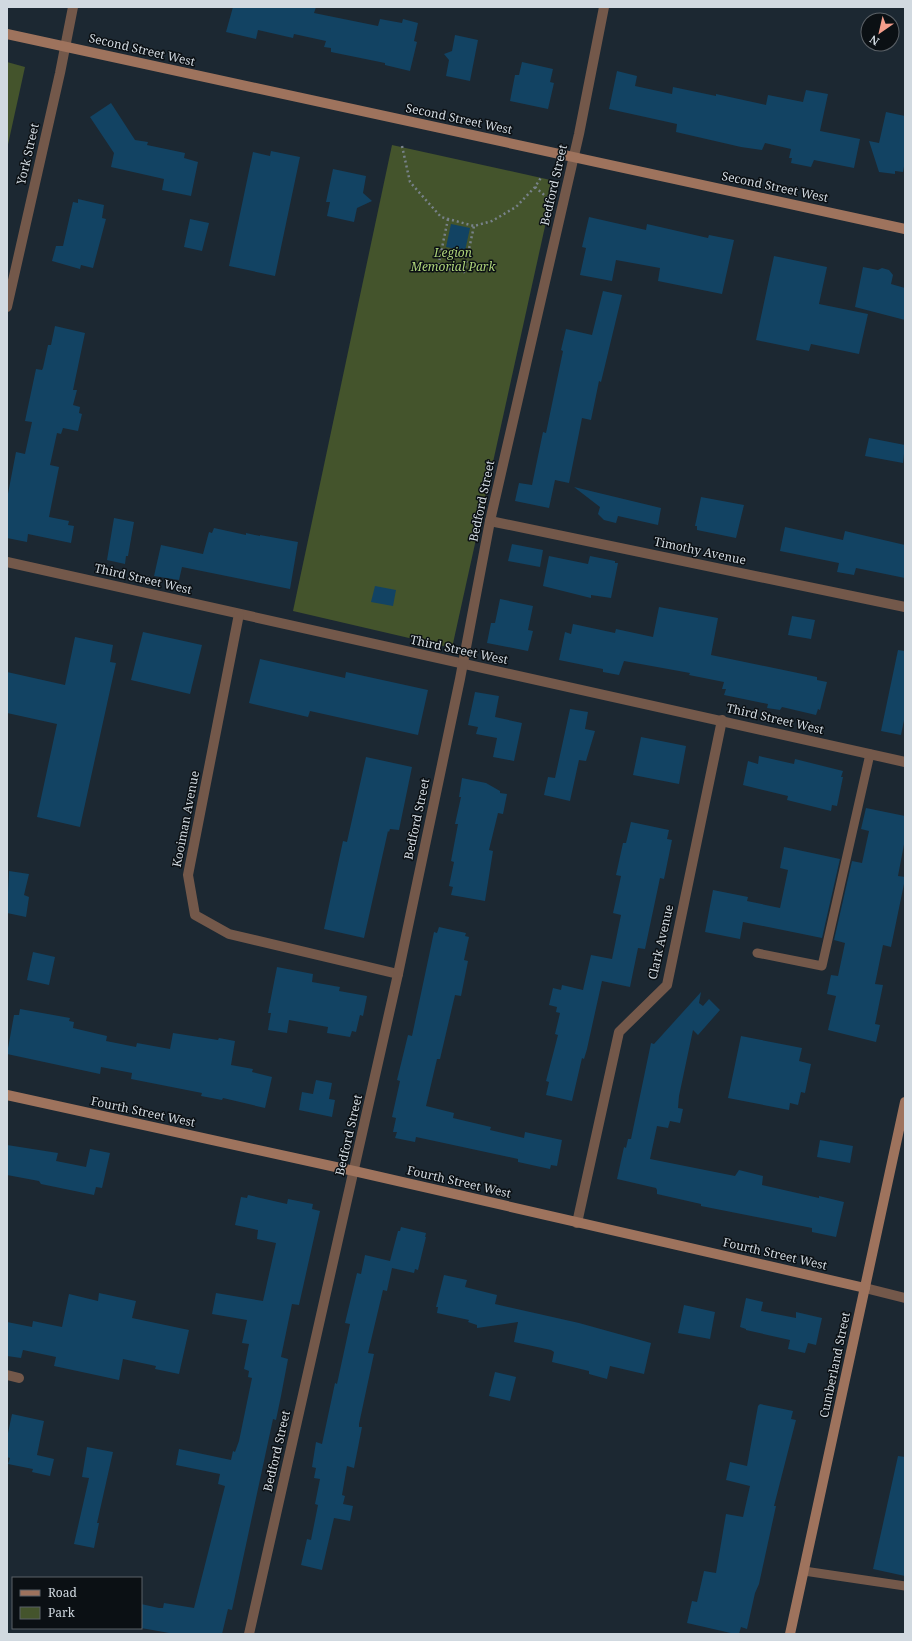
<svg xmlns="http://www.w3.org/2000/svg" width="912" height="1641" font-family="'Noto Serif',serif">
	<style>
		.green { fill: #44542c }
		.building { fill: #124363 }
		.lines { fill: none; stroke-linecap: round; stroke-linejoin: round }
		.path { stroke: #78828a; stroke-width: 2.5; stroke-dasharray: 2 3; stroke-linecap: butt }
		.lane { stroke: #73584a; stroke-width: 9 }
		.street { stroke: #73584a; stroke-width: 10 }
		.secondary { stroke: #9e735d; stroke-width: 10 }
		.labels { text-anchor: middle; stroke-width: 3; stroke-linejoin: round; paint-order: stroke }
		.street-label { font-size: 12px; fill: #d1d9e0; stroke: #0b1014 }
		.park-label { font-size: 12px; font-style: italic; fill: #add279; stroke: #0b1014 }
	</style>
	<rect width="100%" height="100%" fill="#1c2832"/>
	<g class="green">
		<path d="M7,62L25,67L7,149Z"/>
		<path d="M392,145L555,181L452,648L293,611Z"/>
	</g>
	<g class="building">
		<path d="M233,7H316L314,13L378,26L380,19L402,23L403,19L418,23L414,41L417,42L410,71L385,65V63L331,52V48L324,47L326,41L294,34L293,38L258,30L256,39L226,32Z"/>
		<path d="M455,35L478,40L470,81L446,76L449,60L444,54L452,51Z"/>
		<path d="M522,62L553,69L550,82L554,83L548,109L510,101L515,75H519Z"/>
		<path d="M617,71L637,76L635,86L672,94L673,87L716,96V94L766,105L768,95L803,102L806,90L828,94L820,131L860,139L854,168L814,160L811,167L791,163L792,158H789L791,149L765,143L762,150L741,147L676,132L677,124L609,109Z"/>
		<path d="M111,103L135,140L148,142L147,145L185,153L184,158L198,162L191,196L162,190L164,179L111,167L114,153L90,117Z"/>
		<path d="M886,112L905,116V161L903,172L895,171V174L879,172L869,141L879,143Z"/>
		<path d="M271,151L300,157L275,276L229,266L253,152L270,156Z"/>
		<path d="M333,169L366,176L363,193L372,201L357,208L354,222L327,216L330,202H326Z"/>
		<path d="M78,199L104,205L102,218L106,219L93,268L81,265L80,269L52,261L56,246H63L73,202L78,203Z"/>
		<path d="M589,217L646,230L647,224L708,238L709,235L734,240L722,294L658,281L660,268L616,260L612,281L580,275L586,248L582,247Z"/>
		<path d="M190,219L209,223L202,251L184,247Z"/>
		<path d="M451,224L470,228L465,251L446,247Z"/>
		<path d="M774,256L827,267L819,304L868,314L859,354L811,344L809,351L756,340Z"/>
		<path d="M863,267L878,270L882,268L889,270L893,275L891,284L905,288V320L855,307Z"/>
		<path d="M603,291L622,295L601,382L599,381L591,420L582,418L569,483L555,480L549,508L515,501L519,483L532,485L543,432L546,433L563,351L561,350L566,329L592,335Z"/>
		<path d="M55,326L85,333L73,390H77L73,405L80,407L79,413L82,414L78,431L63,428L61,434L57,433L50,465L59,467L49,517L69,521L68,525L74,526L71,543L28,534L27,542L7,538V499L16,452L25,454L32,422L25,421L36,369L42,370L43,368L48,345H51Z"/>
		<path d="M869,438L905,445L903,463L865,456Z"/>
		<path d="M574,487L661,508L658,525L618,516L616,523L604,520L598,514L600,507Z"/>
		<path d="M701,497L744,505L736,538L697,530V526H695Z"/>
		<path d="M114,518L134,522L128,556H126L125,564L107,560Z"/>
		<path d="M785,527L843,540L845,531L905,545V578L856,568L854,575L837,572L839,563L780,551Z"/>
		<path d="M214,528L246,535V533L260,536V535L298,542L290,589L182,567L179,580L154,576L161,545L203,554L209,532L212,533Z"/>
		<path d="M512,544L543,550L540,567L508,561Z"/>
		<path d="M549,556L588,564L590,556L615,561V563H618L611,598L591,595V598L543,586Z"/>
		<path d="M375,586L396,590L393,606L371,602Z"/>
		<path d="M500,599L533,606L528,630L533,631L528,651L487,643L491,623H495Z"/>
		<path d="M659,607L718,618L711,655L817,677V680L827,682L820,710L818,709L816,715L782,707L780,710L767,708L768,704L724,695L726,689H722L724,682L689,675L690,673L624,661L619,675L603,672V669L559,660L565,632L571,634L573,624L615,633L616,629L653,637Z"/>
		<path d="M792,616L815,620L811,639L788,635Z"/>
		<path d="M143,632L202,645L190,694L131,680Z"/>
		<path d="M75,637L113,645L110,662L116,663L80,827L37,817L57,724L7,713V672L65,685Z"/>
		<path d="M898,650L905,651V715L901,735L881,731Z"/>
		<path d="M260,659L345,678L346,672L428,690L418,735L310,711L308,717L249,703Z"/>
		<path d="M475,692L499,696L495,717L522,723L514,761L493,757L497,738L476,734L478,727L468,725Z"/>
		<path d="M570,709L588,712L585,729L595,731L586,761L579,760L570,801L544,795L548,777L555,778Z"/>
		<path d="M641,737L686,746L679,784L633,775Z"/>
		<path d="M759,756L794,764L795,759L843,771L841,777H843L837,806L832,805L831,811L787,800L788,796L743,785L748,761L758,764Z"/>
		<path d="M366,757L412,767L399,830L390,829L389,832L388,831L364,938L324,929L343,841L347,842Z"/>
		<path d="M462,778L486,783L500,791V793L507,794L503,814L498,813L489,850L493,851L485,901L451,895L453,887L449,886L454,862L451,861L458,824H455L461,797H459Z"/>
		<path d="M866,808L905,816V839L898,876L905,877V879L891,947L883,945L875,984L883,985L875,1024L880,1025L876,1042L828,1030L836,996L827,994L831,975L838,976L845,943L834,940L852,861L862,863L869,831L861,829Z"/>
		<path d="M631,822L669,830L667,839L672,840L664,879L660,878L645,949L638,948L630,987L602,981L587,1049L584,1059L582,1058L572,1101L546,1095L549,1082L546,1081L558,1035L555,1034L560,1013L556,1012L557,1007L549,1005L553,988L561,990L562,985L583,990L591,955L612,959L621,915L613,913L621,876L616,875L623,843H626Z"/>
		<path d="M784,847L840,859L822,938L743,922L740,939L705,932L713,890L748,897L747,901L780,908L788,870L780,868Z"/>
		<path d="M9,871L29,874L24,895L29,897L26,917L7,913Z"/>
		<path d="M439,927L466,933L465,936L469,937L464,960L468,961L461,996L455,995L440,1059H437L426,1106L454,1113L453,1118L491,1127L490,1130L524,1138L525,1132L562,1140L557,1166L551,1165L550,1169L518,1162V1159L416,1137L415,1142L395,1138L397,1132H393L396,1118L392,1117L400,1081L397,1080L408,1035L412,1036L434,932L437,933Z"/>
		<path d="M33,952L55,957L49,985L27,980Z"/>
		<path d="M277,967L313,974L312,982L340,987L339,991L367,996L363,1016L360,1015L356,1032L352,1031L350,1037L327,1033L328,1027L289,1020L287,1033L268,1030L271,1013H268Z"/>
		<path d="M701,992L699,1003L703,1006L709,999L720,1010L698,1035L693,1030L679,1096L678,1108L683,1109L680,1123L670,1121L668,1128L657,1126L650,1159L735,1176L739,1170L763,1176L762,1185L819,1198V1196L844,1202L836,1237L812,1232V1228L701,1206V1204L657,1194V1190L656,1188L617,1179L624,1147L626,1148L628,1139H631L651,1043L654,1044Z"/>
		<path d="M20,1009L70,1018L69,1021L74,1022L73,1028L107,1036L106,1041L136,1047L137,1043L170,1049L173,1033L218,1040L219,1038L235,1041L231,1065L253,1069L252,1072L272,1077L265,1108L223,1098L222,1100L201,1096L202,1093L131,1079L132,1073L101,1067L100,1074L7,1054L14,1015H19Z"/>
		<path d="M741,1036L802,1048L799,1061L811,1064L805,1093L801,1092L798,1105L790,1103L789,1110L728,1098Z"/>
		<path d="M316,1080L332,1083L329,1099L335,1100L332,1117L299,1110L302,1092L313,1094Z"/>
		<path d="M820,1140L853,1146L850,1163L817,1157Z"/>
		<path d="M7,1145L58,1153L56,1161L86,1167L90,1149L110,1153L102,1188L96,1187L94,1195L41,1184L39,1181L7,1175Z"/>
		<path d="M248,1195L287,1204L288,1199L313,1204L312,1209L320,1211L299,1305L292,1304L281,1357L288,1359L281,1396L276,1420L273,1419L232,1610L228,1609L222,1634H175L141,1628V1604L159,1608H163L164,1603L194,1608L225,1486L218,1484L220,1474L176,1465L179,1449L231,1460L233,1451L235,1452L239,1441L252,1378L248,1377L249,1371L244,1369L249,1344L242,1343L247,1320L212,1314L216,1293L263,1301L276,1243L257,1239L258,1230L235,1225L241,1197L247,1198Z"/>
		<path d="M401,1227L426,1233L425,1237H426L418,1270L415,1269L414,1273L392,1268L387,1291L383,1290L368,1353L374,1354L359,1424V1427H362L354,1468L347,1466L342,1495L345,1496L343,1504L353,1506L350,1521L334,1518L322,1570L301,1565L307,1539L311,1540L318,1505L315,1504L320,1479L314,1478L316,1468L312,1467L316,1442L322,1444L335,1383L337,1384L350,1324L345,1323L357,1273L361,1274L365,1255L390,1261L398,1231H400Z"/>
		<path d="M444,1275L467,1280L465,1287L497,1295L495,1304L579,1323L651,1343L644,1374L610,1366L607,1379L589,1374V1371L552,1362L554,1352L551,1350L514,1342L518,1322L477,1328V1325L468,1322L469,1320L437,1313L438,1307H436Z"/>
		<path d="M99,1293L136,1301L132,1318L189,1330L179,1374L155,1369L156,1366L123,1359L119,1380L54,1366L56,1357L23,1350L21,1358L7,1356V1322L32,1327L33,1321L62,1327L69,1294L98,1301Z"/>
		<path d="M746,1298L763,1302L761,1311L796,1318V1312L822,1318L816,1345L808,1343L805,1353L788,1349L790,1340L746,1330V1329L740,1327Z"/>
		<path d="M684,1305L715,1312L710,1339L678,1333Z"/>
		<path d="M495,1372L516,1377L510,1401L489,1396Z"/>
		<path d="M760,1404L793,1411L791,1419L796,1420L774,1506H776L759,1584L755,1593L747,1629L741,1627L739,1634H735L687,1623L692,1601L697,1602L704,1571L716,1573L726,1514L743,1517L750,1486L726,1480L730,1462L747,1466L758,1406Z"/>
		<path d="M12,1414L44,1421L37,1455L54,1459L50,1476L32,1472L33,1469L8,1464L10,1458L7,1457V1438Z"/>
		<path d="M87,1447L113,1452L97,1523H99L94,1548L74,1544L89,1478L82,1477Z"/>
		<path d="M898,1456L905,1457V1576L873,1569Z"/>
	</g>
	<g class="lines">
		<g class="path">
			<path d="M402,146L410,182L441,217L474,226L492,221L516,207L535,187L542,176"/>
			<path d="M535,187L550,200"/>
			<path d="M448,219L438,267L464,272L474,226"/>
		</g>
		<g class="lane">
			<path d="M757,953L822,966L870,754"/>
			<path d="M804,1571L905,1586"/>
		</g>
		<g class="street">
			<path d="M7,307L60,73L73,7"/>
			<path d="M490,521L905,607"/>
			<path d="M7,562L905,762"/>
			<path d="M239,614L188,875L195,915L229,934L398,974"/>
			<path d="M577,1223L619,1032L667,985L722,720"/>
			<path d="M865,1288L905,1298"/>
			<path d="M7,1375L19,1378"/>
			<path d="M249,1634L398,974L460,679L490,521L579,134L604,7"/>
		</g>
		<g class="secondary">
			<path d="M7,34L905,229"/>
			<path d="M7,1095L354,1171L865,1288"/>
			<path d="M790,1634L905,1102"/>
		</g>
	</g>
	<g class="labels">
		<g class="street-label">
			<text transform="translate(142 50) rotate(13)" y="4">Second Street West</text>
			<text transform="translate(459 119) rotate(12)" y="4">Second Street West</text>
			<text transform="translate(28 154) rotate(-77)" y="4">York Street</text>
			<text transform="translate(554 185) rotate(-77)" y="4">Bedford Street</text>
			<text transform="translate(775 187) rotate(12)" y="4">Second Street West</text>
			<text transform="translate(482 501) rotate(-78)" y="4">Bedford Street</text>
			<text transform="translate(700 551) rotate(12)" y="4">Timothy Avenue</text>
			<text transform="translate(143 579) rotate(13)" y="4">Third Street West</text>
			<text transform="translate(459 650) rotate(12)" y="4">Third Street West</text>
			<text transform="translate(775 719) rotate(13)" y="4">Third Street West</text>
			<text transform="translate(186 819) rotate(-79)" y="4">Kooiman Avenue</text>
			<text transform="translate(417 819) rotate(-78)" y="4">Bedford Street</text>
			<text transform="translate(661 942) rotate(-77)" y="4">Clark Avenue</text>
			<text transform="translate(143 1112) rotate(12)" y="4">Fourth Street West</text>
			<text transform="translate(349 1135) rotate(-77)" y="4">Bedford Street</text>
			<text transform="translate(459 1182) rotate(13)" y="4">Fourth Street West</text>
			<text transform="translate(775 1254) rotate(13)" y="4">Fourth Street West</text>
			<text transform="translate(835 1365) rotate(-78)" y="4">Cumberland Street</text>
			<text transform="translate(277 1451) rotate(-77)" y="4">Bedford Street</text>
		</g>
		<g class="park-label">
			<text x="453" y="257">Legion<tspan x="453" dy="14">Memorial Park</tspan></text>
		</g>
	</g>
	<rect width="912" height="1641" fill="none" stroke="#d1d9e0" stroke-width="16"/>
	<rect x="12" y="1577" width="130" height="52" fill="#0b1014" stroke="#5a6066"/>
	<rect x="20" y="1590" width="20" height="6" fill="#9e735d" stroke="#5a6066"/>
	<text x="48" y="1597" font-size="12" fill="#d1d9e0">Road</text>
	<rect x="20" y="1607" width="20" height="12" fill="#44542c" stroke="#5a6066"/>
	<text x="48" y="1617" font-size="12" fill="#d1d9e0">Park</text>
	<g transform="translate(880 32) rotate(214)"><circle r="19" fill="#0b1014" stroke="#5a6066"/>
	<path d="M0-3L7 15L0 10L-7 15Z" fill="#f49d8b"/>
	<text y="-6" font-size="11" font-weight="bold" text-anchor="middle" fill="#d1d9e0">N</text>
	</g>
</svg>
